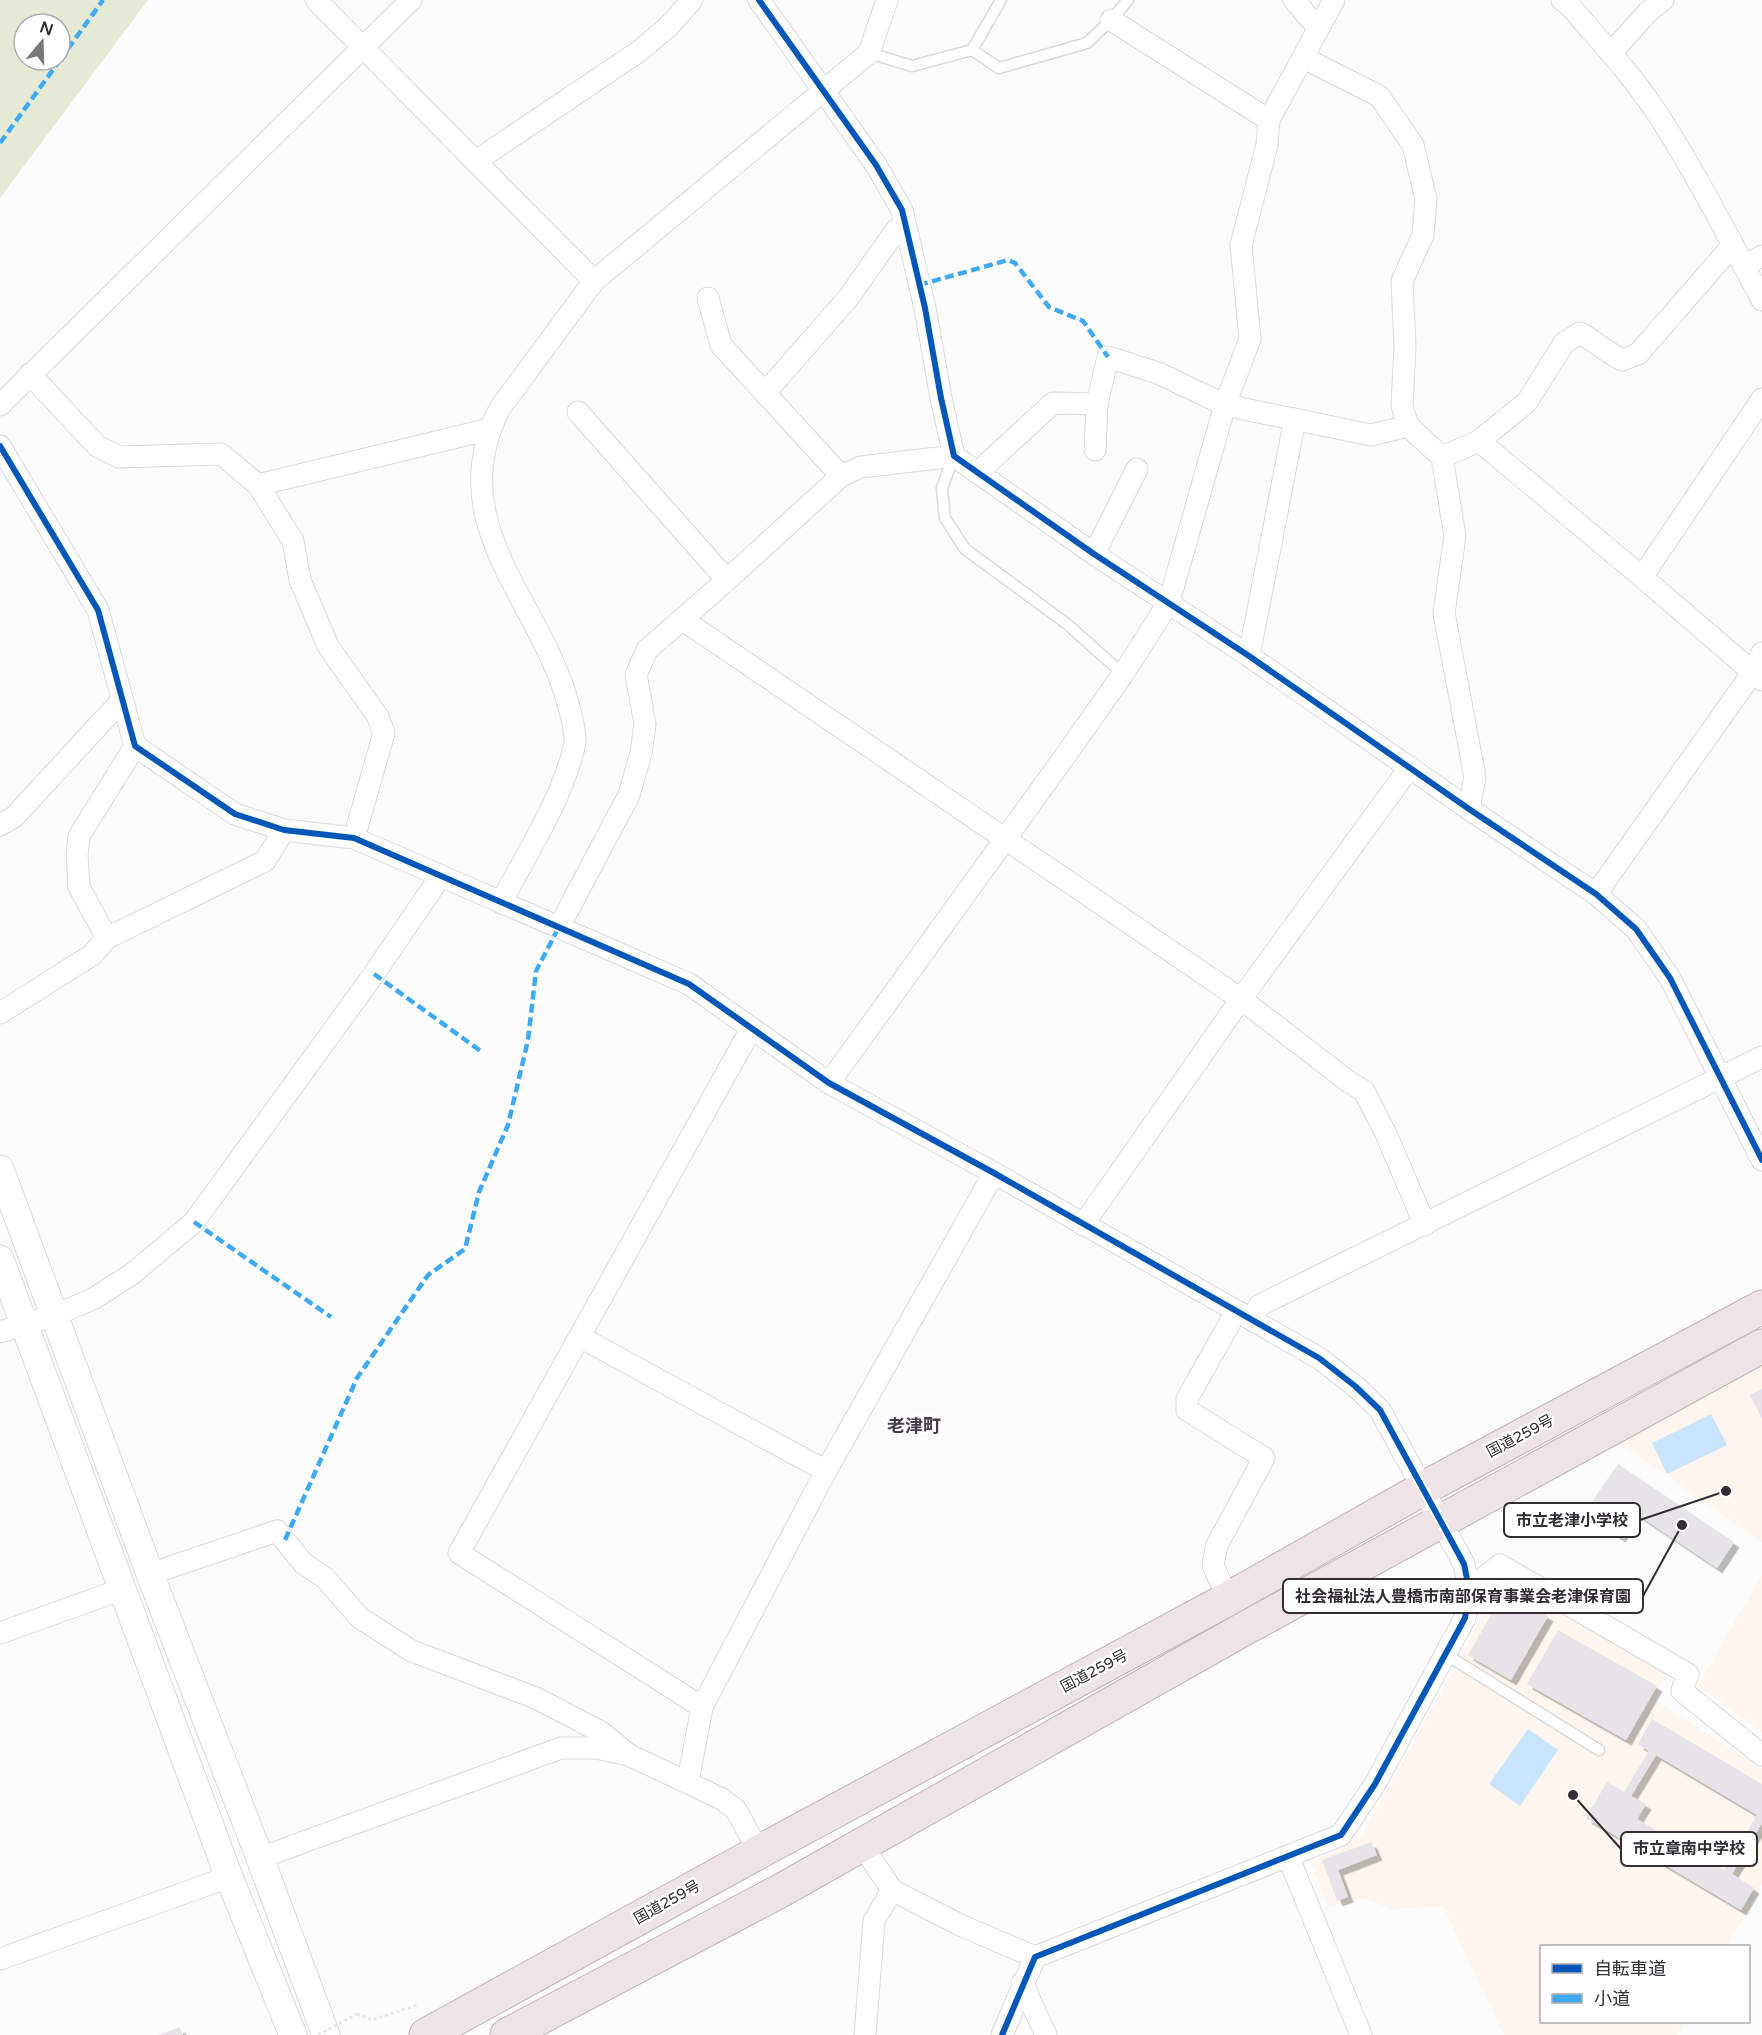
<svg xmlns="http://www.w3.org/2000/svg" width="1762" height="2035" font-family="'Varela Round','Noto Sans JP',sans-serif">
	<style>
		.education { fill: #fdf5ee }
		.green { fill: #e4ead5; fill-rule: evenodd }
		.water { fill: #c9e4fd }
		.building { fill: #e6e4e8; fill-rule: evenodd; filter: url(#shadow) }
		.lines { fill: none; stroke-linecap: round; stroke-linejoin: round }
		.service-casing { stroke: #dad9db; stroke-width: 13 }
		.minor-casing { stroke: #dad9db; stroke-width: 23 }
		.tertiary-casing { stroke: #dad9db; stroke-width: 29 }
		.trunk-casing { stroke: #c2b2b8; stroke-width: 35 }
		.path { stroke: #e6e6e6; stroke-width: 3; stroke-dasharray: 3 3; stroke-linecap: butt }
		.service { stroke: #fff; stroke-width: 10 }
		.minor { stroke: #fff; stroke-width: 21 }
		.tertiary { stroke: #fff; stroke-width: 27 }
		.trunk { stroke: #eee4e7; stroke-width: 33 }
		.path-bridge { stroke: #e6e6e6; stroke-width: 3; stroke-dasharray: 3 3; stroke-linecap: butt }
		.quiet { stroke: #3fa9f5; stroke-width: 4.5; stroke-dasharray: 9 4.5; stroke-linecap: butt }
		.cycleway-casing { stroke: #fff; stroke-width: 10 }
		.cycleway { stroke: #0057b8; stroke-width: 6 }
		.labels { text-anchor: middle; stroke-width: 5; stroke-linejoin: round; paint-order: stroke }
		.street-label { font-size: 15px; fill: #322e34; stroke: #fff }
		.quarter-label { font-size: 18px; font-weight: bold; fill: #463f4b; stroke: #fff }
		.leader { fill: none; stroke: #322e34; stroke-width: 2 }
		.callout-dot { fill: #322e34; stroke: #fff; stroke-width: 2 }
		.callout { fill: #fff; stroke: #322e34; stroke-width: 2 }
		.callout-label { font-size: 16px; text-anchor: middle; font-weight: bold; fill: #322e34 }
	</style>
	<defs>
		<filter id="shadow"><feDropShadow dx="5.5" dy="5.5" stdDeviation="0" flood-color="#0004"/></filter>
	</defs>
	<rect width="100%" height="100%" fill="#fdfcfd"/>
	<g class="education">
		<path d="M1762,1365V1543L1616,1440Z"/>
		<path d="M1762,1575V1732L1698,1685Z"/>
		<path d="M1501,1579L1667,1673L1654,1700L1762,1768V1885L1727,1946H1542V2022H1685L1677,2035H1504L1443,1906L1392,1909L1362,1898L1328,1907L1311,1863L1361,1837L1477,1626L1479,1595Z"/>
	</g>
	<path class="green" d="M0,0H148L0,198ZM24,24H60V60H24Z"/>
	<g class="water">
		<path d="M1711,1414L1727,1445L1667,1474L1652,1443Z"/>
		<path d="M1528,1729L1558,1750L1520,1806L1489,1784Z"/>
	</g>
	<g class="building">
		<path d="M1762,1389V1419L1750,1395Z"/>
		<path d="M1618,1464L1734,1542L1717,1568L1635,1513L1620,1537L1584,1513Z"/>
		<path d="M1505,1591L1548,1616L1511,1680L1468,1655Z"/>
		<path d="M1558,1630L1657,1686L1626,1740L1527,1684Z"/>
		<path d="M1652,1719L1762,1784V1823L1732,1874L1754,1888L1741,1910L1586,1818L1607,1782L1624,1792L1649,1751L1638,1744ZM1656,1755L1757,1815L1724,1870L1637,1819L1646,1804L1631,1796Z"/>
		<path d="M1371,1842L1377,1855L1338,1870L1348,1897L1337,1901L1322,1860Z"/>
		<path d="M180,2027L183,2035H159Z"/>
	</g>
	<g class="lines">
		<g class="service-casing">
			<g id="service">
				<path d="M972,50L999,68L1087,43L1111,20L1128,0"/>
				<path d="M869,53L912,66L972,50L1001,0"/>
				<path d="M954,456L942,488L945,518L965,549L1067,624L1123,674"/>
				<path d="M1445,1654L1599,1750"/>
			</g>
		</g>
		<g class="minor-casing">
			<g id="minor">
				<path d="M316,0L594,281"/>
				<path d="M759,0L876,165L902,210L925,308L941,398L954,456L1094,554L1249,656L1469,809L1596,894L1636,929L1670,978L1762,1160"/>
				<path d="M1294,0L1318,28"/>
				<path d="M1562,0L1569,5C1600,41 1633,76 1659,116C1697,175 1729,238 1762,300"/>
				<path d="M1111,20L1269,120"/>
				<path d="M1611,53L1648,12L1663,0"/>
				<path d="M1304,58L1379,96L1413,145L1426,199L1423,235L1402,281L1405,346L1402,406L1408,426"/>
				<path d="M476,161L638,52L668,27L692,0"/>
				<path d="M1743,266L1762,256"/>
				<path d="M708,298L721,345L841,476"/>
				<path d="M30,374L97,446L119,457L221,454L258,485L293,541L300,580L328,646L378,717L384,733L354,838"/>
				<path d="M765,393L849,297L896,230L906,227"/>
				<path d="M0,405L411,0"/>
				<path d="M578,412L727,580"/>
				<path d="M1479,441L1642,577L1762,680"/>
				<path d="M0,446L98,610L135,746L235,814L284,830L354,838L689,984L829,1083L994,1173L1319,1358L1355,1386L1380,1410L1464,1564L1469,1589L1465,1618L1375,1784L1341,1835L1035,1957L1002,2035"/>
				<path d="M1095,450L1097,404L1108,357L1158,373L1225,405L1371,435L1408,426L1442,457L1455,536L1444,613L1475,777L1469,809"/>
				<path d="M1442,457L1479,441L1527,402L1564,343L1580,333C1595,341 1606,352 1622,360L1638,354L1733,245"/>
				<path d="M977,473L1053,403L1097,404"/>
				<path d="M258,485L490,429"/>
				<path d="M1094,554L1137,469"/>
				<path d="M1642,577L1762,399"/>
				<path d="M683,620L1241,999L1349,1082L1364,1091L1386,1134L1425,1225"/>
				<path d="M1249,656L1295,419"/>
				<path d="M0,825L14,817L122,700"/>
				<path d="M1596,894L1753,672L1762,653"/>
				<path d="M501,903C525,856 558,806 572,755C573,750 576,743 575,737C574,723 569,707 565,693C533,594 443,519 500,408L594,281L869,53L887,0"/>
				<path d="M559,927L629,795L641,753L645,724L636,675L647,650L727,580L841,476L861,467L954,456"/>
				<path d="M107,938L79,887L77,855L79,836L135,746"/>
				<path d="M0,1013L92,955L107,938L265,861L284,830"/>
				<path d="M829,1083L1068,752L1123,674L1169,602L1225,405L1250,339L1241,245L1267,145L1269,120L1334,0"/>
				<path d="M1083,1225L1241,999L1410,767"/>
				<path d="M1251,1319L1260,1305L1762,1057"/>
				<path d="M0,1332L55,1315L93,1299L132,1274L194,1222L374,974L440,877"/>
				<path d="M580,1337L826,1471"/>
				<path d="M150,1574L277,1531L303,1563L325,1578L360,1618L412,1651L536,1698L601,1732L629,1755"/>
				<path d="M1469,1589L1500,1565L1688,1674L1682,1691L1762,1755"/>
				<path d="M1228,1599L1213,1565L1217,1545L1264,1458L1187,1410V1399L1236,1312"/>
				<path d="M0,1633L123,1589"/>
				<path d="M702,1707L459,1553L751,1029"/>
				<path d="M688,1781L702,1707L826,1471L994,1173"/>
				<path d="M862,1845L892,1890L960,1925L1035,1957"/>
				<path d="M1288,1856L1361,2035"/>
				<path d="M260,1858L561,1748H596L629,1755L722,1799L736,1810L759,1852"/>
				<path d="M0,1959L229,1877"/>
				<path d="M1022,1983L1046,2035"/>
				<path d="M865,2035L874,1921L892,1890"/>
			</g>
		</g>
		<g class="tertiary-casing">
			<g id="tertiary">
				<path d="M0,1169L150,1574L260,1858L326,2035"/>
				<path d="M0,1259L229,1877L293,2035"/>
			</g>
		</g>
		<g class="trunk-casing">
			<g id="trunk">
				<path d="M426,2035L759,1852L1228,1599L1424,1488L1762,1307"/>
				<path d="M507,2035L780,1891L1242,1630L1762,1346"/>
			</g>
		</g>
		<path class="path" d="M357,2014L372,2020L417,2005"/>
		<use href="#service" class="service"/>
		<use href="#minor" class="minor"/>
		<use href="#tertiary" class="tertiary"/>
		<use href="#trunk" class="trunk"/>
		<path class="path-bridge" d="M318,2035L357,2014"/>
		<g class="quiet">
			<path d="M60,60L103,0"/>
			<path d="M0,143L60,60"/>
			<path d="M919,285L1008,260L1015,263L1049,307L1083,321L1108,357"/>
			<path d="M374,974L482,1052"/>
			<path d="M194,1222L331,1317"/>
			<path d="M285,1540L357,1378L428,1275L465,1249L479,1192L508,1125L528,1040L536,971L559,927"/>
		</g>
		<g class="cycleway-casing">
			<g id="cycleway">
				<path d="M759,0L876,165L902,210L925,308L941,398L954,456L1094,554L1249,656L1469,809L1596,894L1636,929L1670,978L1762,1160"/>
				<path d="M0,446L98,610L135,746L235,814L284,830L354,838L689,984L829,1083L994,1173L1319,1358L1355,1386L1380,1410L1464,1564L1469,1589L1465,1618L1375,1784L1341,1835L1035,1957L1002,2035"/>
			</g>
		</g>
		<use href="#cycleway" class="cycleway"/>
	</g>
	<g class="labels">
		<g class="street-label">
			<text transform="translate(1520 1436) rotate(-28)" y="5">国道259号</text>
			<text transform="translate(1094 1671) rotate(-28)" y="5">国道259号</text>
			<text transform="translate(667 1902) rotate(-29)" y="5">国道259号</text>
		</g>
		<g class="quarter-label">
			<text x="914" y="1432">老津町</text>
		</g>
	</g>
	<path class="leader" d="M1726 1491L1640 1520M1682 1525L1643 1596M1573 1795L1621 1849"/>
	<g class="callout-dot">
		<circle cx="1726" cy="1491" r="6"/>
		<circle cx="1682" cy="1525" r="6"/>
		<circle cx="1573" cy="1795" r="6"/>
	</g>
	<g class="callout">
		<rect x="1504" y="1503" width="136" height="34" rx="6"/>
		<rect x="1283" y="1579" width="360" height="34" rx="6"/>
		<rect x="1621" y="1832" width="136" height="34" rx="6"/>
	</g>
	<g class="callout-label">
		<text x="1572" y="1526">市立老津小学校</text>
		<text x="1463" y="1602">社会福祉法人豊橋市南部保育事業会老津保育園</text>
		<text x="1689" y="1854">市立章南中学校</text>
	</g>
	<rect x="1540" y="1945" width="210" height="78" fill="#ffffff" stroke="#adabae" stroke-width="1.5"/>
	<rect x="1552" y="1964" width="30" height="9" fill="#0057b8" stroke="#adabae" stroke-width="1.5"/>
	<text x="1594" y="1975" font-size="18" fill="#322e34">自転車道</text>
	<rect x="1552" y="1994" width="30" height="9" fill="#3fa9f5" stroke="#adabae" stroke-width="1.5"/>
	<text x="1594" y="2005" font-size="18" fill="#322e34">小道</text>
	<g transform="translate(42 42) rotate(19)"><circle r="28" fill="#ffffff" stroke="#adabae" stroke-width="1.5"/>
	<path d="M0-4.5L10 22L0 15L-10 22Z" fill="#79767a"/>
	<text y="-9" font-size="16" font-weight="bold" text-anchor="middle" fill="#322e34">N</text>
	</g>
</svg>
